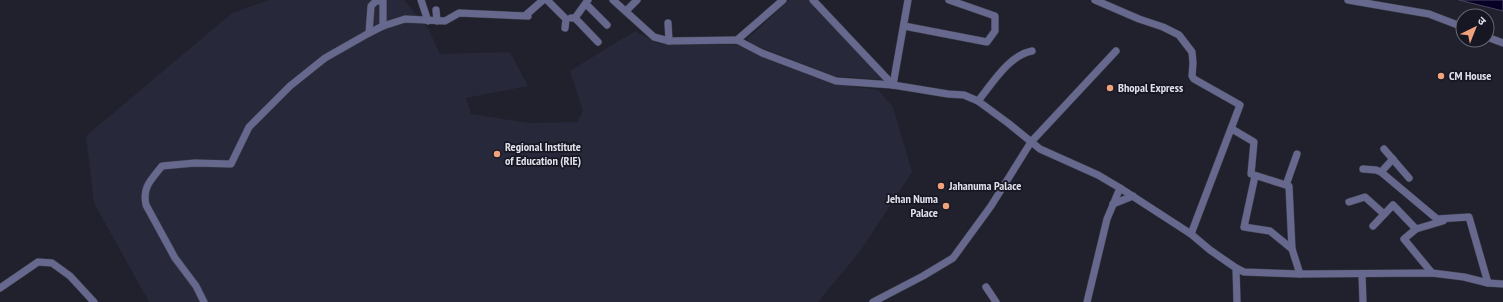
<svg xmlns="http://www.w3.org/2000/svg" width="1503" height="302" font-family="'PT Sans Narrow','Noto Sans Devanagari',sans-serif">
	<style>
		.built { fill: #28283b }
		.water { fill: #070126; stroke: #484460 }
		.lines { fill: none; stroke-linecap: round; stroke-linejoin: round }
		.minor-casing { stroke: #3b3c47; stroke-width: 8 }
		.minor { stroke: #67688d; stroke-width: 7 }
		.poi-dot { fill: #f0a27a; stroke: #171724; stroke-width: 1.5 }
		.labels { text-anchor: middle; stroke-width: 3.5; stroke-linejoin: round; paint-order: stroke }
		.poi-label { font-size: 12px; font-weight: bold; fill: #dfe0e9; stroke: #171724; text-anchor: start }
	</style>
	<rect width="100%" height="100%" fill="#20212d"/>
	<g class="built">
		<path d="M269,0H404L428,28L440,54L510,52L528,86L466,98L471,114L530,123L577,122L583,111L570,71L635,31L658,43L736,45L811,76L840,85L878,90L893,107L912,172L861,250L818,302H149L94,203L86,136L232,13Z"/>
		<path d="M789,0H809L883,77L884,80L834,76L750,43L747,39Z"/>
	</g>
	<path class="water" d="M1459,0H1503V11Z"/>
	<g class="lines">
		<g class="minor-casing">
			<g id="minor">
				<path d="M421,0L428,21"/>
				<path d="M547,0L566,19L565,28"/>
				<path d="M613,0L654,37L669,41L737,40L762,53L836,81L893,85L948,94L964,95L978,101L1008,123L1040,149L1098,175L1120,188L1191,234L1210,250L1236,268L1244,272L1300,274L1432,273L1464,277L1488,283L1503,284"/>
				<path d="M813,0L893,85"/>
				<path d="M1095,0L1139,19L1163,27L1179,35L1192,52L1193,63L1192,76L1194,79L1240,105L1191,234"/>
				<path d="M1348,0L1429,14L1463,27"/>
				<path d="M586,4L607,25"/>
				<path d="M436,10L437,21"/>
				<path d="M626,11L637,0"/>
				<path d="M571,18H575L588,0"/>
				<path d="M575,18L598,42"/>
				<path d="M668,23L669,41"/>
				<path d="M904,26L987,42L995,31V16L949,0"/>
				<path d="M369,33L371,6L376,1H383V26"/>
				<path d="M1487,37L1503,43"/>
				<path d="M737,40L783,0"/>
				<path d="M893,85L908,0"/>
				<path d="M978,101C992,84 1009,55 1032,51"/>
				<path d="M1232,129L1254,142L1251,174L1289,186L1292,249L1300,274"/>
				<path d="M1384,149L1409,178"/>
				<path d="M1363,169L1376,170L1381,172L1437,219L1469,217L1488,283"/>
				<path d="M1381,172L1393,159"/>
				<path d="M1255,176L1244,227L1270,231L1292,249"/>
				<path d="M1286,185L1297,154"/>
				<path d="M1349,202L1365,197L1384,214"/>
				<path d="M1113,204L1133,196"/>
				<path d="M1373,226L1393,205L1416,229L1404,239L1432,273"/>
				<path d="M1416,229L1443,221"/>
				<path d="M1236,268L1237,302"/>
				<path d="M1362,274L1363,302"/>
				<path d="M986,287L996,302"/>
				<path d="M0,288L38,262L52,263L70,276L94,302"/>
				<path d="M204,302L196,286L175,258L146,205C142,187 151,180 162,166L195,163L231,164L249,127L290,86L325,58L369,33L383,26L405,19L445,21L459,13L528,16L527,14L543,0"/>
				<path d="M873,302L923,276L953,258L991,206L1031,142L1116,51"/>
				<path d="M1087,302L1107,219L1120,188"/>
			</g>
		</g>
		<use href="#minor" class="minor"/>
	</g>
	<g class="poi-dot">
		<circle cx="1441" cy="76" r="4"/>
		<circle cx="1110" cy="88" r="4"/>
		<circle cx="497" cy="154" r="4"/>
		<circle cx="941" cy="186" r="4"/>
		<circle cx="946" cy="206" r="4"/>
	</g>
	<g class="labels">
		<g class="poi-label">
			<text x="1449" y="80">CM House</text>
			<text x="1118" y="92">Bhopal Express</text>
			<text x="505" y="151">Regional Institute<tspan x="505" dy="14">of Education (RIE)</tspan></text>
			<text x="949" y="190">Jahanuma Palace</text>
			<text x="938" y="203" text-anchor="end">Jehan Numa<tspan x="938" dy="14">Palace</tspan></text>
		</g>
	</g>
	<g transform="translate(1475 28) rotate(43)"><circle r="19" fill="#171724" stroke="#676773"/>
	<path d="M0-3L7 15L0 10L-7 15Z" fill="#f0a27a"/>
	<text y="-6" font-size="11" font-weight="bold" text-anchor="middle" fill="#dfe0e9">उ</text>
	</g>
</svg>
